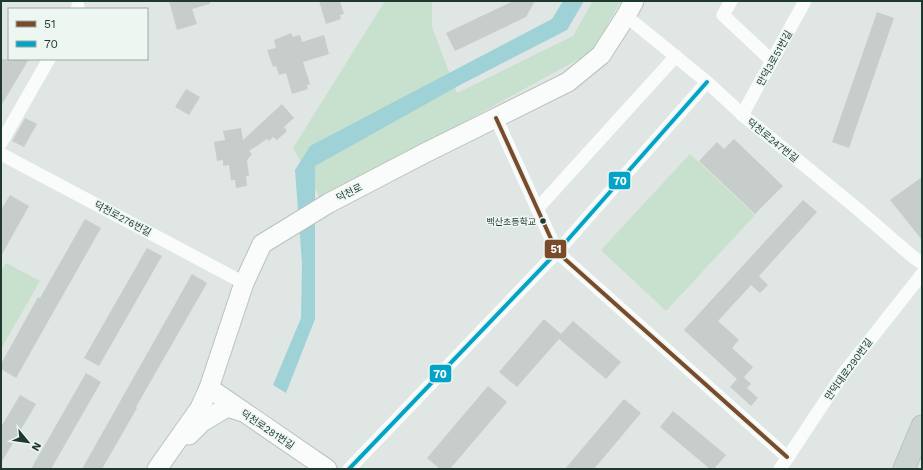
<svg xmlns="http://www.w3.org/2000/svg" width="923" height="470" font-family="'Work Sans','Noto Sans KR',sans-serif">
	<style>
		.green { fill: #c8e0ce }
		.water { fill: #9ed2d6 }
		.building { fill: #c7cdca }
		.lines { fill: none; stroke-linecap: round; stroke-linejoin: round }
		.secondary-casing { stroke: #b9c3be; stroke-width: 21 }
		.primary-casing { stroke: #bac3c0; stroke-width: 23 }
		.street { stroke: #fafbfb; stroke-width: 13 }
		.secondary { stroke: #fafbfb; stroke-width: 19 }
		.primary { stroke: #cbd4d1; stroke-width: 21 }
		.bus-1-casing { stroke: #edf6f1; stroke-width: 7 }
		.bus-2-casing { stroke: #edf6f1; stroke-width: 7 }
		.bus-1 { stroke: #7a4b2a; stroke-width: 4 }
		.bus-2 { stroke: #02a3c6; stroke-width: 4 }
		.bus-dot { fill: #1e3930; stroke: #edf6f1; stroke-width: 1.5 }
		.labels { text-anchor: middle; stroke-width: 3; stroke-linejoin: round; paint-order: stroke }
		.bus-label { font-size: 9px; fill: #1e3930; stroke: #edf6f1; text-anchor: end }
		.street-label { font-size: 10px; fill: #1e3930; stroke: #edf6f1 }
		.line-badge { stroke: #edf6f1; stroke-width: 1.5 }
		.badge-label { font-size: 11px; text-anchor: middle; font-weight: bold; fill: #fff }
	</style>
	<rect width="100%" height="100%" fill="#e0e6e3"/>
	<g class="green">
		<path d="M385,1H432V27L457,93L573,36L593,1H621L592,52L321,200L293,148Z"/>
		<path d="M690,154L755,215L666,311L601,250Z"/>
		<path d="M6,263L40,281L1,349V271Z"/>
	</g>
	<path class="water" d="M563,1H584L567,30L460,85L315,166V319L286,393L273,385L301,318L302,263L295,170L310,146L552,19Z"/>
	<g class="building">
		<path d="M169,1H210V4L192,9L197,24L177,30Z"/>
		<path d="M319,1H340L344,14L340,15L341,19L326,24Z"/>
		<path d="M513,1H535L526,17L455,51L446,33Z"/>
		<path d="M877,12L894,18L849,148L832,142Z"/>
		<path d="M291,33L293,37L300,35L302,42L324,35L329,54L303,62L310,84L307,85L308,89L292,94L286,73L279,75L276,66L273,67L267,50L276,48L274,40Z"/>
		<path d="M1,59H29L1,106Z"/>
		<path d="M186,89L200,97L189,115L175,107Z"/>
		<path d="M282,104L294,118L284,127L287,131L277,140L273,137L269,141L267,139L249,151L252,154L247,160L249,176H246L247,186L236,188L235,180H231L229,165L223,166V160L217,161L214,142L225,140L223,131L241,128L243,140Z"/>
		<path d="M25,118L37,124L24,147L12,141Z"/>
		<path d="M734,139L783,186L755,214L699,161L717,142L724,149Z"/>
		<path d="M922,177V240L890,200Z"/>
		<path d="M10,195L29,206L1,256V210Z"/>
		<path d="M803,200L817,212L759,276L768,285L760,293L751,285L718,321L739,340L732,348L753,367L744,377L751,384L747,388L758,398L751,406L730,387L737,379L684,330Z"/>
		<path d="M85,219L101,228L16,378L1,369V364L38,297L40,298Z"/>
		<path d="M147,248L162,256L99,366L84,358Z"/>
		<path d="M192,274L207,283L136,407L137,408L102,469H82Z"/>
		<path d="M544,319L561,334L573,321L621,362L606,379L559,339L517,387L499,372Z"/>
		<path d="M86,373L101,382L51,469H31Z"/>
		<path d="M488,386L507,402L450,469H440L427,458Z"/>
		<path d="M20,395L36,404L1,463V427Z"/>
		<path d="M624,399L641,413L594,469H565Z"/>
		<path d="M673,411L726,455L714,469H710L660,427Z"/>
	</g>
	<g class="lines">
		<g class="secondary-casing">
			<g id="secondary">
				<path d="M209,388L327,469"/>
				<path d="M189,435L202,422L227,407L243,412"/>
				<path d="M157,469L200,408L209,388L244,283L262,244L329,203L425,153L568,82L601,55L626,16L634,1"/>
			</g>
		</g>
		<g class="primary-casing">
			<path id="primary" d="M904,469L922,426"/>
		</g>
		<g class="street">
			<path d="M731,1L723,15L772,61"/>
			<path d="M77,9L78,6"/>
			<path d="M626,16L707,82L745,117L854,206L913,257L922,263"/>
			<path d="M742,115L805,1"/>
			<path d="M496,118L557,252L787,457"/>
			<path d="M1,143L49,59"/>
			<path d="M1,154L244,283"/>
			<path d="M537,209L676,56"/>
			<path d="M349,469L557,252L707,82"/>
			<path d="M780,469L843,374L922,274"/>
		</g>
		<use href="#secondary" class="secondary"/>
		<use href="#primary" class="primary"/>
		<g class="bus-1-casing">
			<path id="bus-1" d="M496,118L557,252L787,457"/>
		</g>
		<g class="bus-2-casing">
			<path id="bus-2" d="M349,469L557,252L707,82"/>
		</g>
		<use href="#bus-1" class="bus-1"/>
		<use href="#bus-2" class="bus-2"/>
	</g>
	<circle class="bus-dot" cx="543" cy="221" r="3.5"/>
	<g class="labels">
		<g class="bus-label">
			<text x="536" y="225">백산초등학교</text>
		</g>
		<g class="street-label">
			<text transform="translate(774 58) rotate(-61)" y="4">만덕3로51번길</text>
			<text transform="translate(773 140) rotate(39)" y="4">덕천로247번길</text>
			<text transform="translate(349 192) rotate(-27)" y="4">덕천로</text>
			<text transform="translate(123 218) rotate(28)" y="4">덕천로276번길</text>
			<text transform="translate(848 369) rotate(-54)" y="4">만덕대로290번길</text>
			<text transform="translate(268 429) rotate(34)" y="4">덕천로281번길</text>
		</g>
	</g>
	<g class="line-badge">
		<rect x="608" y="171" width="23" height="19" rx="4" fill="#02a3c6"/>
		<rect x="544" y="239" width="23" height="20" rx="4" fill="#7a4b2a"/>
		<rect x="429" y="364" width="23" height="19" rx="4" fill="#02a3c6"/>
	</g>
	<g class="badge-label">
		<text x="620" y="185">70</text>
		<text x="556" y="253">51</text>
		<text x="440" y="378">70</text>
	</g>
	<rect width="923" height="470" fill="none" stroke="#1e3930" stroke-width="4"/>
	<rect x="8" y="8" width="140" height="52" fill="#edf6f1" stroke="#9aaaa4"/>
	<rect x="16" y="21" width="20" height="6" fill="#7a4b2a" stroke="#9aaaa4"/>
	<text x="44" y="28" font-size="12" fill="#1e3930">51</text>
	<rect x="16" y="41" width="20" height="6" fill="#02a3c6" stroke="#9aaaa4"/>
	<text x="44" y="48" font-size="12" fill="#1e3930">70</text>
	<g transform="translate(28 442) rotate(119)" stroke="#edf6f1" stroke-width="3" paint-order="stroke">
	<path d="M0-3L7 15L0 10L-7 15Z" fill="#1e3930"/>
	<text y="-6" font-size="11" font-weight="bold" text-anchor="middle" fill="#1e3930">N</text>
	</g>
</svg>
